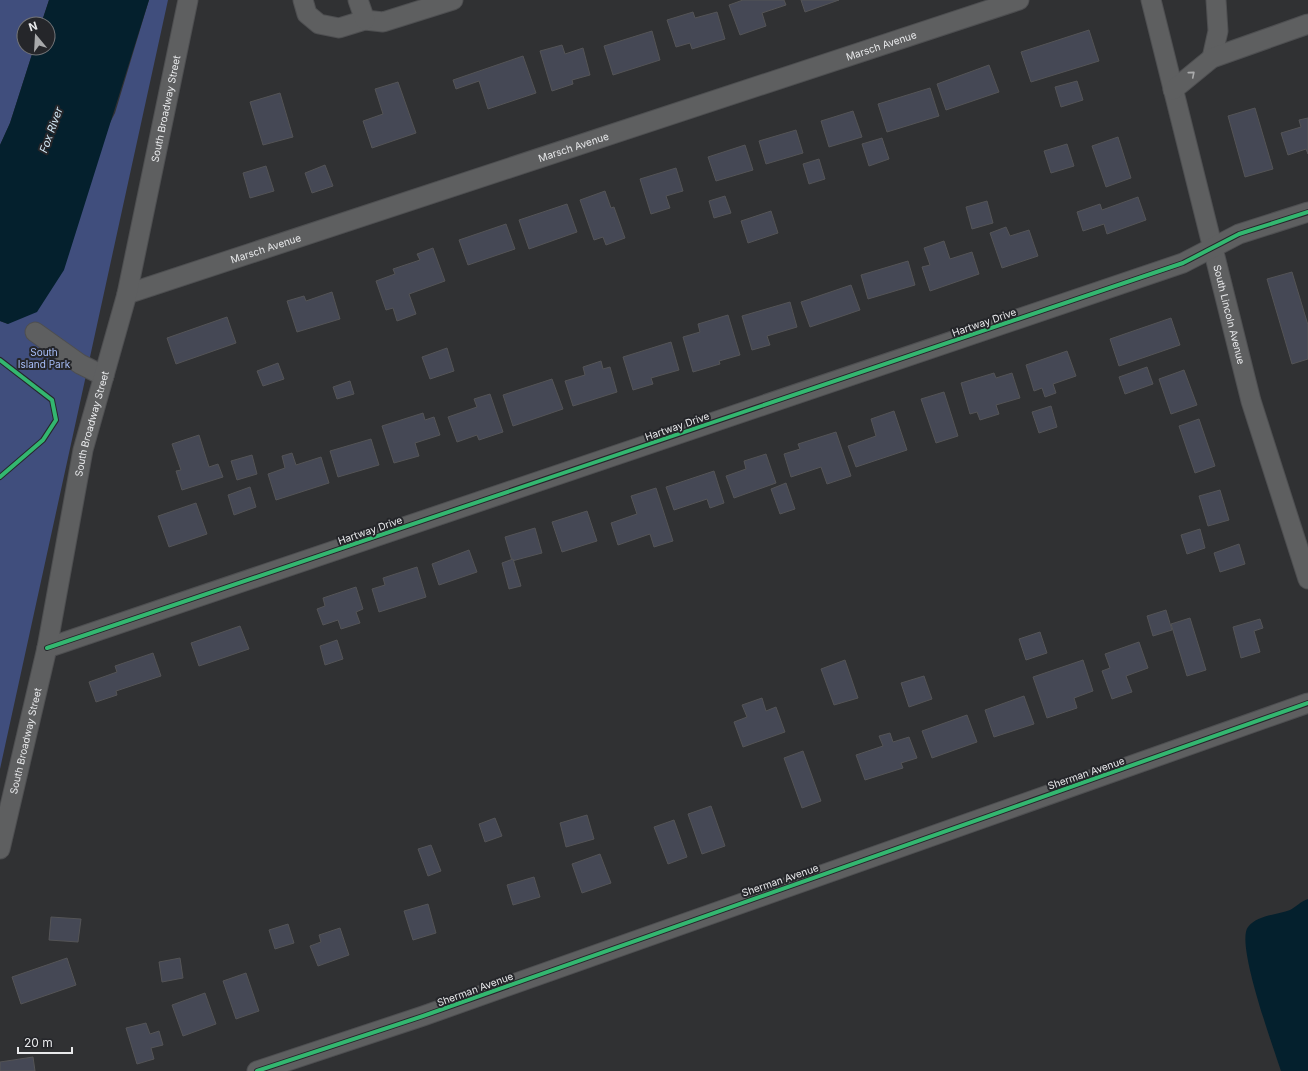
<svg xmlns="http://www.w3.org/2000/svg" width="1308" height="1071" font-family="Inter,sans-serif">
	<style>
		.green { fill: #404e7d }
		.water { fill: #04202d }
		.building { fill: #454855; stroke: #545456 }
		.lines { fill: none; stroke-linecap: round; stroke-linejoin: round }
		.minor-casing { stroke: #4e4f51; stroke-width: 21 }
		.minor { stroke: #5e5f60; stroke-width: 19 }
		.cycleway-casing { stroke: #25262a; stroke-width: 6 }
		.cycleway { stroke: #33b770; stroke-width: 4 }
		.oneway { stroke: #aaabac }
		.labels { text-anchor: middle; stroke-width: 4; stroke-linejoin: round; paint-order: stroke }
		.street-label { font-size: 10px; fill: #e8e9eb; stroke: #25262a }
		.park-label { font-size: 10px; fill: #a9bffa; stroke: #25262a }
		.water-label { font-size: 11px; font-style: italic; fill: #cfe5f2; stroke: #25262a }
	</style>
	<rect width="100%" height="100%" fill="#303133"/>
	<g class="green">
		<path d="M0,0H49L41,24H24V48H34L10,123L0,145Z"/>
		<path d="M149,0H168L0,769V321L8,324L115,113Z"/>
	</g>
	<g class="water">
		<path d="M49,0H149L64,270L37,312L8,324L0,321V145L10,123L34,48H48V24H41Z"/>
		<path d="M1308,899V1071H1281C1274,1049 1235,943 1248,927C1257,915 1277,915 1290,910C1296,907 1301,901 1308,899Z"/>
	</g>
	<g class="building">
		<path d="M743,0H784L786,5L762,13L766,26L740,35L729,5Z"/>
		<path d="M801,0H839L805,12Z"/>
		<path d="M693,12L695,18L717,12L725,39L692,49L690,43L676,47L667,20Z"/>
		<path d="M1089,30L1099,61L1031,82L1021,52Z"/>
		<path d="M652,31L660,60L613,75L604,46Z"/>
		<path d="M562,45L565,54L583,48L590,75L572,80L573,84L552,91L540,51Z"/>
		<path d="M523,56L536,93L488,109L479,81L456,89L453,80Z"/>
		<path d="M989,65L999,92L946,110L937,84Z"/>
		<path d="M1077,81L1083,100L1061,107L1055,87Z"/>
		<path d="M398,82L416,133L372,148L363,121L383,114L375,89Z"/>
		<path d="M930,88L939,116L887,132L878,104Z"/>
		<path d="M280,93L293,137L263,145L250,102Z"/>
		<path d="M1255,108L1273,169L1245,177L1228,116Z"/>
		<path d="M853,111L862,137L829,147L821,121Z"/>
		<path d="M1308,118V154L1306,149L1288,155L1281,133L1301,127L1299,120Z"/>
		<path d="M796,130L803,153L766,164L759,141Z"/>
		<path d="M1118,137L1131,178L1106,187L1092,146Z"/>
		<path d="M882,138L889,159L869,166L862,144Z"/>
		<path d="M1067,144L1074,166L1051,173L1044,151Z"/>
		<path d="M745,145L753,170L716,181L708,157Z"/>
		<path d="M819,159L825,179L809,184L803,164Z"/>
		<path d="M325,165L333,186L312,193L305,173Z"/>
		<path d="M266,166L274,191L250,198L243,173Z"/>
		<path d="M676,168L683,191L666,196L670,208L651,214L640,179Z"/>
		<path d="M605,191L611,208L614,207L625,238L606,245L603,237L594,240L580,200Z"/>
		<path d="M725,196L731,213L714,218L709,201Z"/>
		<path d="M1138,197L1146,220L1107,234L1104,224L1083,231L1077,212L1100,204L1102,210Z"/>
		<path d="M987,201L993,223L972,229L966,207Z"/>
		<path d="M567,204L577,232L529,249L519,220Z"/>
		<path d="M771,211L778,233L748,243L741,221Z"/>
		<path d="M506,224L515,249L468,265L459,240Z"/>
		<path d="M1006,227L1010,236L1029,230L1038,256L1002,268L990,233Z"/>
		<path d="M944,241L950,259L972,252L979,274L930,291L922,267L930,265L924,248Z"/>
		<path d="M433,248L445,281L409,294L416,314L397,321L393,308L386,310L376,281L395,274L393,269L420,260L417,254Z"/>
		<path d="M908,261L915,285L868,299L861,275Z"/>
		<path d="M1292,272L1308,325V359L1292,364L1267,279Z"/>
		<path d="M851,285L860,310L810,327L801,302Z"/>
		<path d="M332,292L340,319L297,332L287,301L304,296L306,301Z"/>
		<path d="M790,302L797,327L767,336L770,345L752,350L742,316Z"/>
		<path d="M728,315L740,355L719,361L720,364L693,372L683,337L700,332L698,324Z"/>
		<path d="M227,317L236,343L176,364L167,338Z"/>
		<path d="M1171,318L1180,345L1119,366L1110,339Z"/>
		<path d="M671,342L679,370L651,378L653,384L633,390L623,357Z"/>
		<path d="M447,348L454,371L430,379L422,357Z"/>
		<path d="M1067,351L1076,376L1053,384L1056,393L1045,397L1042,388L1034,391L1026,365Z"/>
		<path d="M601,361L603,369L610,367L617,392L573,406L565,381L585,375L583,367Z"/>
		<path d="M278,363L284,379L263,386L257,371Z"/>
		<path d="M1147,367L1153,384L1125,394L1119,377Z"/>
		<path d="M1184,370L1197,405L1171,414L1159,379Z"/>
		<path d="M994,373L996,378L1012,373L1020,398L996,405L999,414L980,420L977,412L970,414L961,383Z"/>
		<path d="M552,379L563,409L513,426L503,395Z"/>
		<path d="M350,381L354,394L337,399L333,387Z"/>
		<path d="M944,392L958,436L936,443L921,399Z"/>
		<path d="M490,394L503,432L479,440L477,435L457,442L448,417L477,407L474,399Z"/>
		<path d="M1051,406L1057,427L1039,433L1032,412Z"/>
		<path d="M894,411L907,450L856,467L848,446L876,436L871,419Z"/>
		<path d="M423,413L425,420L434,417L440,435L415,443L419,456L394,463L382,426Z"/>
		<path d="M1199,419L1215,466L1195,473L1179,426Z"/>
		<path d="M836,432L851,476L827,484L821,467L791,477L784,454L800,449L798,444Z"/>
		<path d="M199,435L209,467L218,464L223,477L182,490L176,471L181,470L172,444Z"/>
		<path d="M371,439L379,465L338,477L330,451Z"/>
		<path d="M292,453L296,465L321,457L329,483L276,500L268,474L285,468L282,456Z"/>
		<path d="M766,454L776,483L734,498L726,476L746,469L744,461Z"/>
		<path d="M252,455L257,474L237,480L231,461Z"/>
		<path d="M714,471L724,503L710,508L707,499L674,510L666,487Z"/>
		<path d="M786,483L795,509L780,514L771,489Z"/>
		<path d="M250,487L256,507L234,515L228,495Z"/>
		<path d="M656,488L673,541L654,547L650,534L618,545L611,523L637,514L631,496Z"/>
		<path d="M1220,490L1229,520L1208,526L1199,496Z"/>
		<path d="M196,503L207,534L169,547L158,516Z"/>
		<path d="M587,511L597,541L562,552L552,522Z"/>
		<path d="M535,528L542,553L512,561L505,537Z"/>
		<path d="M1200,529L1205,548L1187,554L1181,535Z"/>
		<path d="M1239,544L1245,564L1220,572L1214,553Z"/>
		<path d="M469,550L477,572L439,585L432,564Z"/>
		<path d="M513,559L521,586L509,589L502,563Z"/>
		<path d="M417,567L426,597L379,612L372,589L385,585L383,578Z"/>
		<path d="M356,587L363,609L356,612L360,623L341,629L338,620L323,625L317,609L325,606L323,598Z"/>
		<path d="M1166,610L1172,630L1153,636L1147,616Z"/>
		<path d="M1190,618L1206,670L1187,676L1171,624Z"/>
		<path d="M1260,619L1263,628L1254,631L1260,652L1241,658L1233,627Z"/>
		<path d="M240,626L249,649L199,666L191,643Z"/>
		<path d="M1040,632L1047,653L1026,660L1019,639Z"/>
		<path d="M337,640L343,659L325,665L320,646Z"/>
		<path d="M1139,642L1148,668L1126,676L1132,692L1112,699L1102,671L1110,668L1105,654Z"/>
		<path d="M153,653L161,676L116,691L117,695L96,702L89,682L117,672L115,666Z"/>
		<path d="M845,660L858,698L834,705L821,669Z"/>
		<path d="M1083,660L1093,691L1074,698L1077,708L1047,718L1033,677Z"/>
		<path d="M924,676L932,699L909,707L901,683Z"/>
		<path d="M1024,696L1034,724L994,737L985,710Z"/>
		<path d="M762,698L766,711L776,707L785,732L743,747L734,722L747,717L742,705Z"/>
		<path d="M967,715L977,742L932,758L922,731Z"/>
		<path d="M890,733L893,742L909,737L917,758L901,763L903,768L865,780L856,755L883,746L879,736Z"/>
		<path d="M803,751L821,801L802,808L784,758Z"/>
		<path d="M711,806L725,846L702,854L688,814Z"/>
		<path d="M587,815L594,839L566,847L560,823Z"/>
		<path d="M495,818L502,836L485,842L479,824Z"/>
		<path d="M674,820L687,857L668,864L654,827Z"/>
		<path d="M431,845L441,871L428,876L418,849Z"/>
		<path d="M600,854L611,883L582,893L572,864Z"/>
		<path d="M534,877L540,897L513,905L507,885Z"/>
		<path d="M428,904L436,933L413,940L404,911Z"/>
		<path d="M51,917L81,919L78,942L49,940Z"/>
		<path d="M288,924L294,943L275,949L269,930Z"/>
		<path d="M340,928L349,955L318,966L310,946L321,942L319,935Z"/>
		<path d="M67,958L76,985L21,1004L12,977Z"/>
		<path d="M180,958L183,978L162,982L159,962Z"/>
		<path d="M246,973L259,1011L236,1019L223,981Z"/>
		<path d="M205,993L216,1024L183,1036L172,1005Z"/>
		<path d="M146,1023L150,1034L159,1031L163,1045L151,1048L154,1059L137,1064L126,1028Z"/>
		<path d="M33,1057L35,1071H0V1062Z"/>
	</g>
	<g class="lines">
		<g class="minor-casing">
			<g id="minor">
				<path d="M303,0L307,14L319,24L339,28L365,20L383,22L453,0"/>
				<path d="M358,0L365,20"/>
				<path id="s1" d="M1151,0L1251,401L1308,579"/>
				<path d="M1212,58L1218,31L1216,0"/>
				<path d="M1173,90L1212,58L1308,24"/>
				<path id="s2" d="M127,294L1019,0"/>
				<path d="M35,332L80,364L104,376"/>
				<path d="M47,648L1183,263L1239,234L1308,212"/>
				<path id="s3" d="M0,849L47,648L83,450L127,294L188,0"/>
				<path d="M257,1071L423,1016L1308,703"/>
			</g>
		</g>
		<use href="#minor" class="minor"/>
		<g class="cycleway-casing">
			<g id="cycleway">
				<path d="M0,360L52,400L56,420L43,440L0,477"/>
				<path d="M47,648L1183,263L1239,234L1308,212"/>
				<path d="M257,1071L423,1016L1308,703"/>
			</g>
		</g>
		<use href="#cycleway" class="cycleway"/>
	</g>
	<defs><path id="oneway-chevron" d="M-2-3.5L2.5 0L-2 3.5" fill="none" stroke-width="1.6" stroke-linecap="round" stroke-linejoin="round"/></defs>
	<use class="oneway" href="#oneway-chevron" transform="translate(1192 74) rotate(-40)"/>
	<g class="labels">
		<g class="street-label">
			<text dy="4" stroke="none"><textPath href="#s2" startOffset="794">Marsch Avenue</textPath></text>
			<text dy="4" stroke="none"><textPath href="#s3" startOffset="759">South Broadway Street</textPath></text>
			<text dy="4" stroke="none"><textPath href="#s2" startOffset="470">Marsch Avenue</textPath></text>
			<text dy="4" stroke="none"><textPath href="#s2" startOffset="146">Marsch Avenue</textPath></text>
			<text dy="4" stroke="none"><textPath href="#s1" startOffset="324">South Lincoln Avenue</textPath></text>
			<text transform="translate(984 322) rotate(-19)" y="4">Hartway Drive</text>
			<text dy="4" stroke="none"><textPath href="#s3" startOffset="435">South Broadway Street</textPath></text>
			<text transform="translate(677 426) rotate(-19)" y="4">Hartway Drive</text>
			<text transform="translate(370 530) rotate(-19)" y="4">Hartway Drive</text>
			<text dy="4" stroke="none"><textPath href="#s3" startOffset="111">South Broadway Street</textPath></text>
			<text transform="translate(1086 773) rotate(-19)" y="4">Sherman Avenue</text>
			<text transform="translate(780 880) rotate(-19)" y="4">Sherman Avenue</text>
			<text transform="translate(475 989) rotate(-20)" y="4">Sherman Avenue</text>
		</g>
		<g class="park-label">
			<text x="44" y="356">South<tspan x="44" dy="12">Island Park</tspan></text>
		</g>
		<g class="water-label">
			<text transform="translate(51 130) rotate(-70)" y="4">Fox River</text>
		</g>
	</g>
	<g transform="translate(36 36) rotate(342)"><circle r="19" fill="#25262a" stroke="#737477"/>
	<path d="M0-3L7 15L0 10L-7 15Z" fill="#a8a9ab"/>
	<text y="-6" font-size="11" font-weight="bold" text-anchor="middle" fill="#e8e9eb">N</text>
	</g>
	<path d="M18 1047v6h54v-6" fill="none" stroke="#e8e9eb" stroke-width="2"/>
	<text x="24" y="1047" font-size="12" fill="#e8e9eb" stroke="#25262a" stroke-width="3" paint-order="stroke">20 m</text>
</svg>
